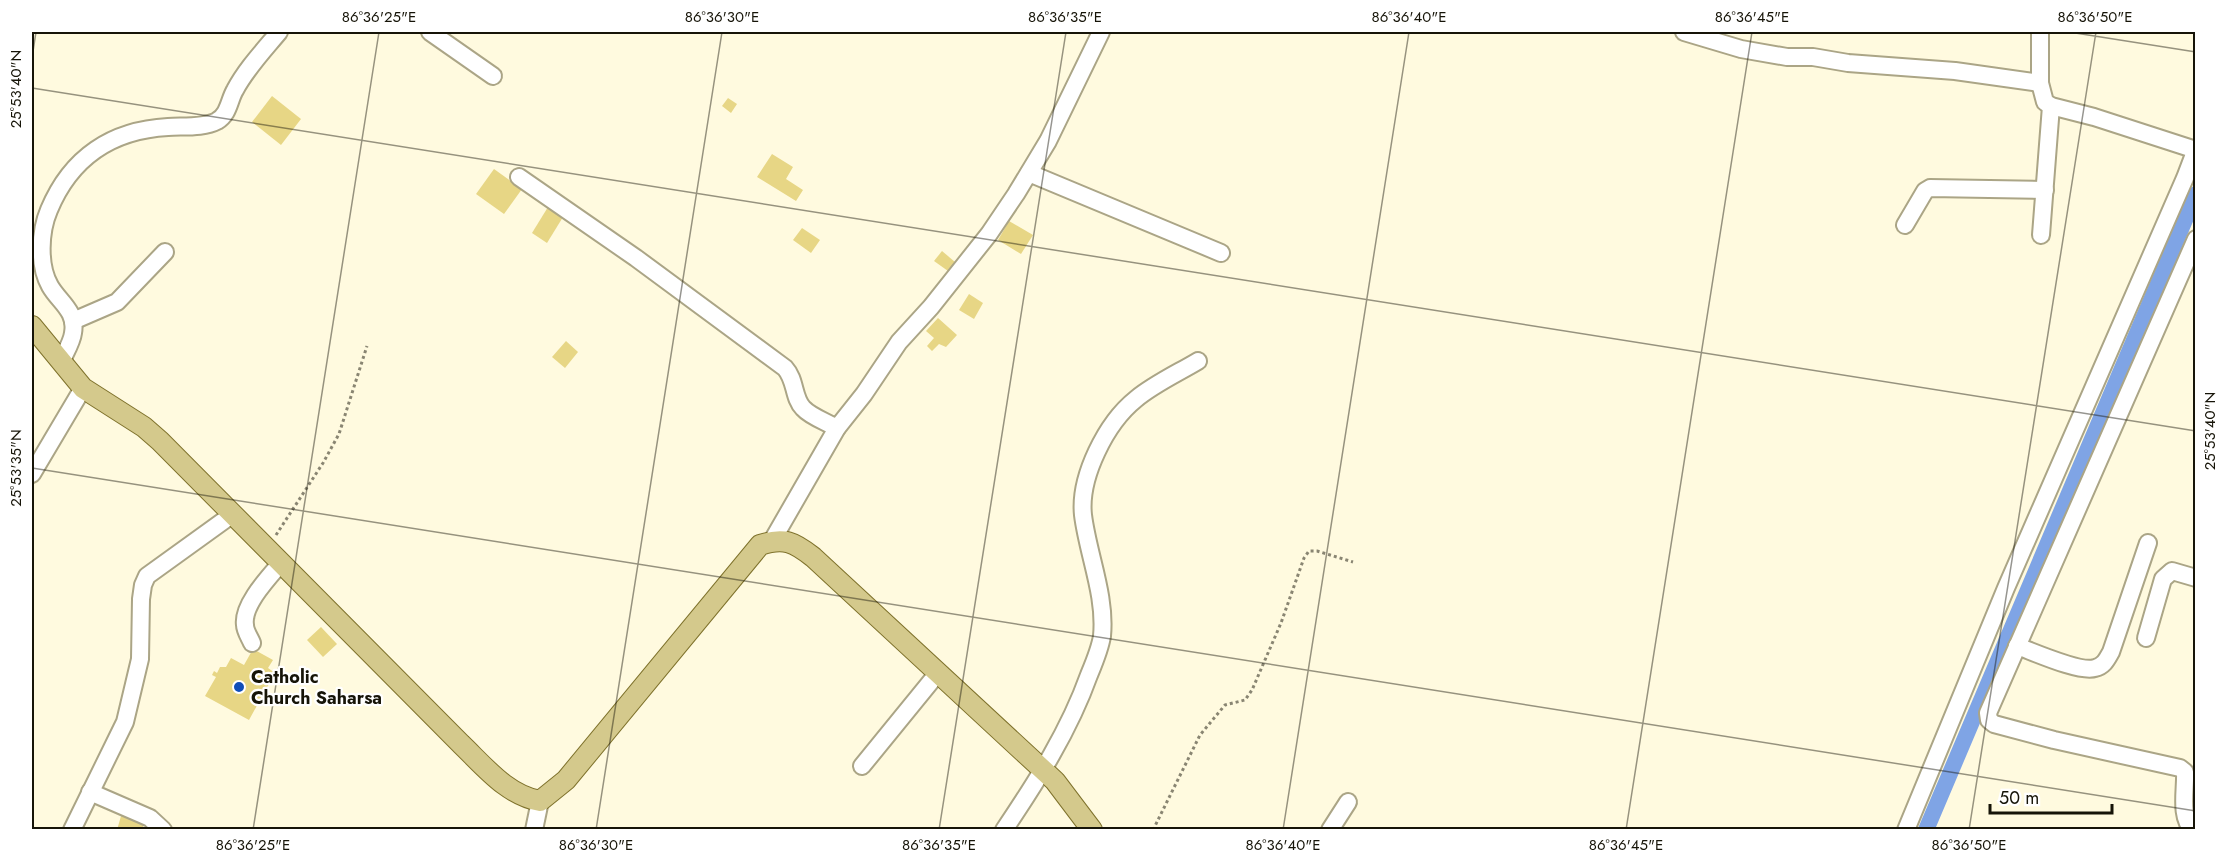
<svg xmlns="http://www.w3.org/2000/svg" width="2227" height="861" font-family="Jost,sans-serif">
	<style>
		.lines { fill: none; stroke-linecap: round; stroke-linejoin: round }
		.canal { stroke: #7fa4e5; stroke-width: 16 }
		.building { fill: #e7d685 }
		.minor-casing { stroke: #aba586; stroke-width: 20 }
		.major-casing { stroke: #7f722c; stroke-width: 22 }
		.path { stroke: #898572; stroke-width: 3; stroke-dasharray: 3 3; stroke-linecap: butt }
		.minor { stroke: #fff; stroke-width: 16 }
		.major { stroke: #d4c98c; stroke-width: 20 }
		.ticks { fill: none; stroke: #161408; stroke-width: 1.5; stroke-opacity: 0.45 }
		.poi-dot { fill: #0f4db8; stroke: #fff; stroke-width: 2 }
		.labels { text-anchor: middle; stroke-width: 4.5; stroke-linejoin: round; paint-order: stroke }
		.poi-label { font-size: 18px; font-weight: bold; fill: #161408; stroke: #fff; text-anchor: start }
		.neatline { fill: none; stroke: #161408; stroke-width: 2 }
		.ticks-label { font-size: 15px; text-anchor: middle; fill: #161408 }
	</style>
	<rect width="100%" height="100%" fill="#fffadf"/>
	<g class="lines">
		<path class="canal" d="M1926,830L2196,194"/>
	</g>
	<g class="building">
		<path d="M272,96L301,119L281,145L252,122Z"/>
		<path d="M728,98L737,104L731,113L722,106Z"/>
		<path d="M772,154L793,167L786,179L803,190L796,201L757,177Z"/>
		<path d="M494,169L522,189L504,214L476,194Z"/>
		<path d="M548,207L563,217L547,243L532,233Z"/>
		<path d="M1009,221L1033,235L1021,254L998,240Z"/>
		<path d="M802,228L820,240L811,253L793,240Z"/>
		<path d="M942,251L955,262L948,271L934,261Z"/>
		<path d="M969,294L983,303L974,319L959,310Z"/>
		<path d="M938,318L957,335L946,347L939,344L932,351L927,346L934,338L926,331Z"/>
		<path d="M566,341L578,352L565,368L552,357Z"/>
		<path d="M321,627L337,644L323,657L307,640Z"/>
		<path d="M253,649L273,660L268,668L275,673L249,720L205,696L216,677L212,675L214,671L217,673L220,667H226L231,658L244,665Z"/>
		<path d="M123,809L146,819L142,830H117Z"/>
	</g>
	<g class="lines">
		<g class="minor-casing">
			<g id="minor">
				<path d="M430,32L493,76"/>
				<path d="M1684,32L1741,49L1787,57H1813L1848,63L1955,71L2040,83"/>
				<path d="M2040,32V83L2045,102L2051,106L2094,117L2196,150"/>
				<path d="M1029,173L1221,253"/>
				<path d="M519,177L636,258L785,368C796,380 793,398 803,408C811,417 827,422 837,428"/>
				<path d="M1905,225L1925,191L1930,188L2045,190"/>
				<path d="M2041,235L2051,106"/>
				<path d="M73,321L117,302L165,252"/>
				<path d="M61,362C65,353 72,342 73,333C77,311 59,302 50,286C38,265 40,231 49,210C71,157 112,130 168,127C183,126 204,128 217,121C229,114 229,100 235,90C246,69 264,50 279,32"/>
				<path d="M32,474L83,388"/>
				<path d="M772,541L837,428L864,394L899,342L931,307L989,234L1016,194L1048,141L1101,32"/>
				<path d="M2146,638L2163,579L2172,571L2196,578"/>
				<path d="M252,643C250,638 245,631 245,625C242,605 269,577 281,563"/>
				<path d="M2017,646C2034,652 2080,673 2095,668C2104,666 2107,659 2111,652L2148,543"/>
				<path d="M862,766L937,674"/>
				<path d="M90,792L150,818L163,830"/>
				<path d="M72,830L125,722L140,659L141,599L143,585L147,576L233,514"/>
				<path d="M534,830L540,801"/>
				<path d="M1004,830C1037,781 1069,731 1089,675C1094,663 1100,649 1102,636C1106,595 1088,555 1083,515C1079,477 1106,423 1136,399C1154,384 1178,373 1198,361"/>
				<path d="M1330,830L1348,802"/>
				<path d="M1906,830L2006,588L2185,178L2196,149"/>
				<path d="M2193,830C2179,817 2186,789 2185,772L2180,768L2054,740L1994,724L1989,720L1988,713L2196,239"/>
			</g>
		</g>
		<g class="major-casing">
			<path id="major" d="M32,326L83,388L144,427L160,441L461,744C485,767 507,795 540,801L566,780L760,545C784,537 794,542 813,557L1055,781L1092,830"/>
		</g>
		<g class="path">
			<path d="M276,535L323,463L339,434L367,346"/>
			<path d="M1153,830L1200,735L1225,705L1245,700L1252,690L1281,623L1304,558L1309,551H1317L1353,562"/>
		</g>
		<use href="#minor" class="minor"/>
		<use href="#major" class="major"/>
	</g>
	<path class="ticks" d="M2069,32L2196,52M32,58L36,32M32,88L2196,431M32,468L2196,811M253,830L379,32M596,830L722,32M939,830L1066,32M1283,830L1409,32M1626,830L1752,32M1969,830L2096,32"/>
	<circle class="poi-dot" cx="239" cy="687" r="6"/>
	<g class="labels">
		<g class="poi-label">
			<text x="251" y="683">Catholic<tspan x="251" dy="21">Church Saharsa</tspan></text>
		</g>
	</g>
	<rect width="2227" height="861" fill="none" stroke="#ffffff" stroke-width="66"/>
	<path d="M1990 804v9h122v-9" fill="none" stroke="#161408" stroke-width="3"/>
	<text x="1999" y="804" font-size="18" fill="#161408" stroke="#ffffff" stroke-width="4.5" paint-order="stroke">50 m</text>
	<rect x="33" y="33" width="2161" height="795" class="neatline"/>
	<g class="ticks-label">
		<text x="379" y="22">86°36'25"E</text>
		<text x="722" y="22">86°36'30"E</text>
		<text x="1065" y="22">86°36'35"E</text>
		<text x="1409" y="22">86°36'40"E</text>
		<text x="1752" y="22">86°36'45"E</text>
		<text x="2095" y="22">86°36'50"E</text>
		<text transform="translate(16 89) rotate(-90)" y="5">25°53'40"N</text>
		<text transform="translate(2210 431) rotate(-90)" y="5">25°53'40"N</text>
		<text transform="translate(16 468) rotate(-90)" y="5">25°53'35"N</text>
		<text x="253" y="850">86°36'25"E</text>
		<text x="596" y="850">86°36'30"E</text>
		<text x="939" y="850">86°36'35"E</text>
		<text x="1283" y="850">86°36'40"E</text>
		<text x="1626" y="850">86°36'45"E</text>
		<text x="1969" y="850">86°36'50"E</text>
	</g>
</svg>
